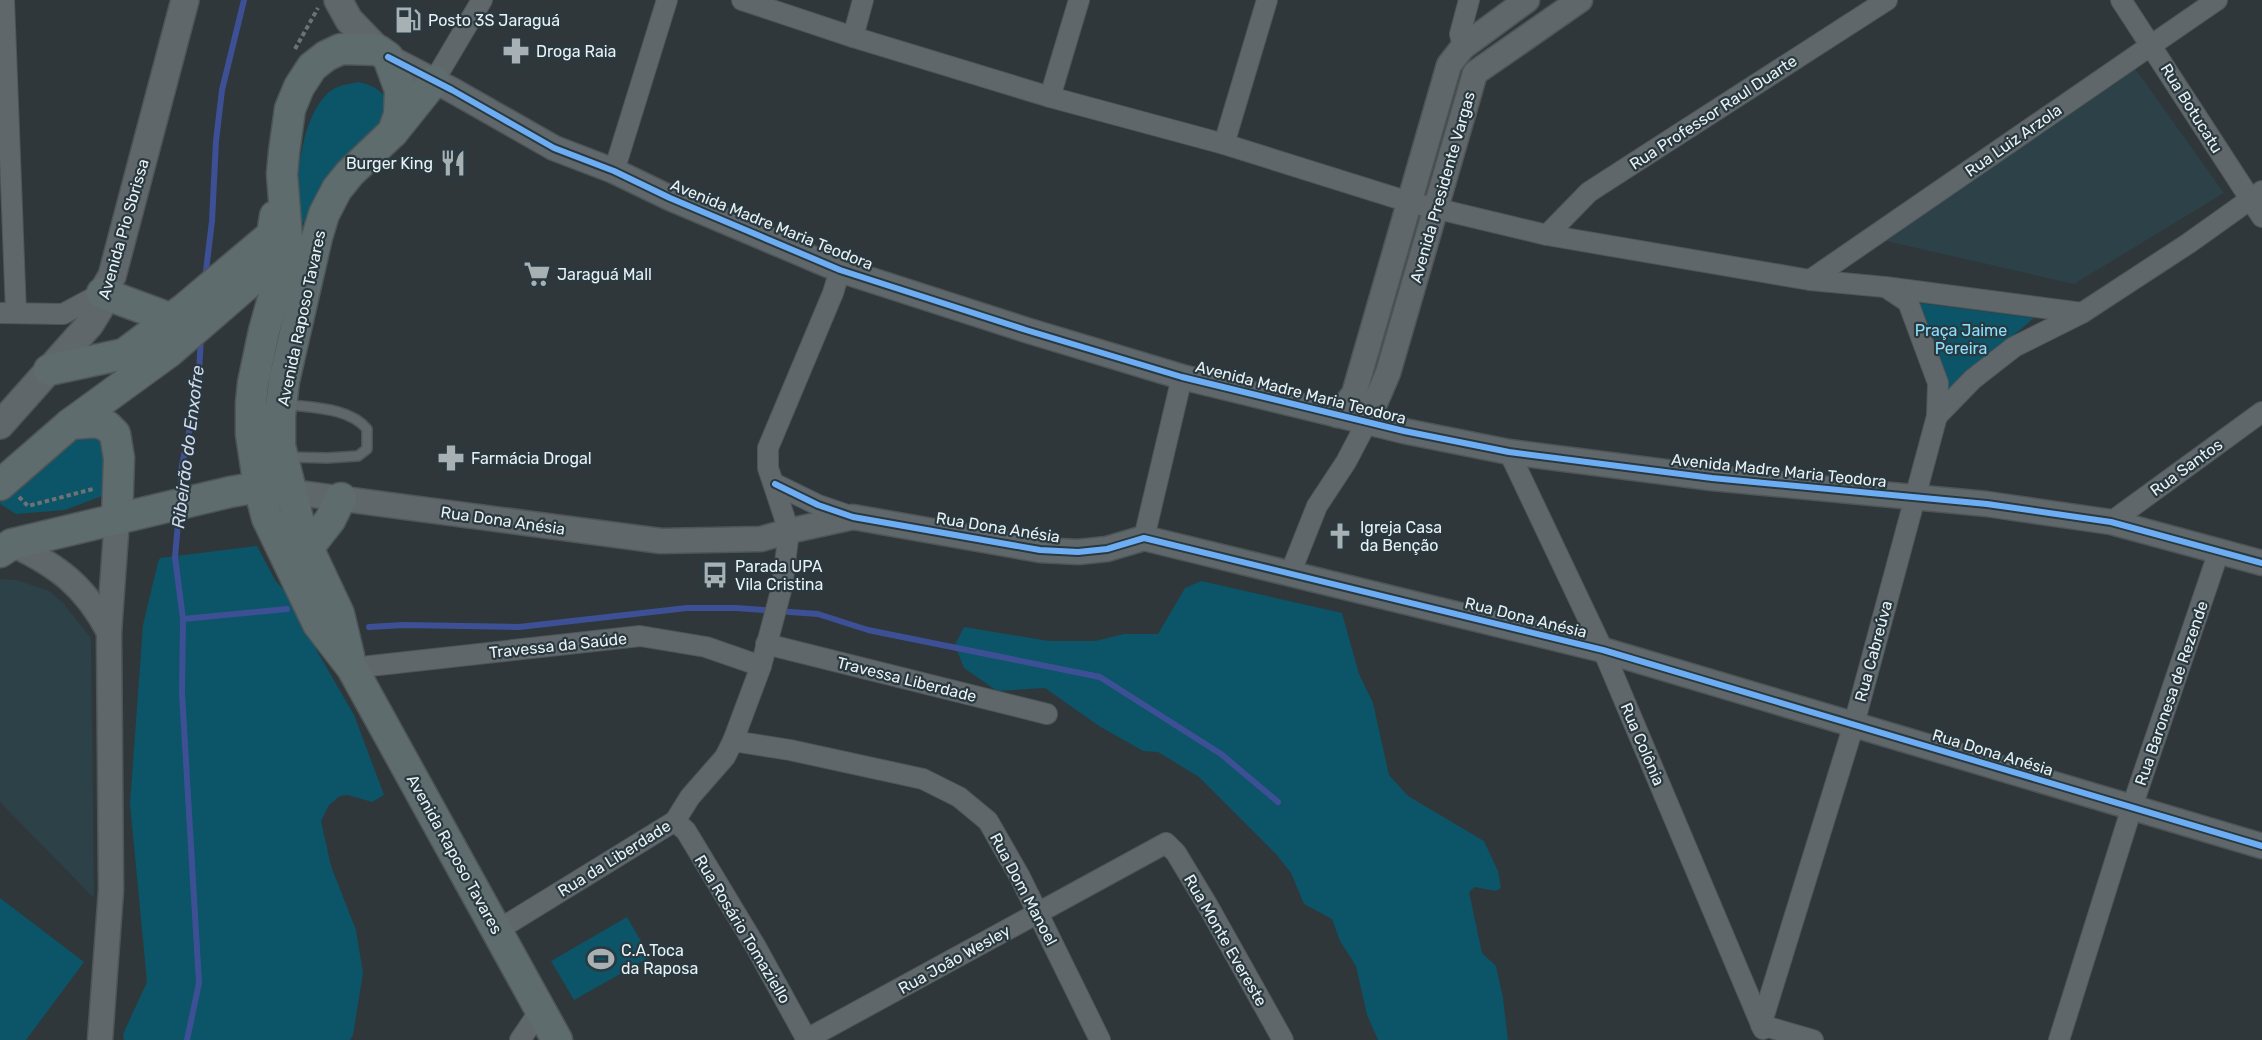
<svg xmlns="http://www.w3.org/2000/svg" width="2262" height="1040" font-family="Rubik,sans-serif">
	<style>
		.built { fill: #2c4148 }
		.green { fill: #0c5467 }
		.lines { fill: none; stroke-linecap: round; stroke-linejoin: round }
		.stream { stroke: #3d5095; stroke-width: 6 }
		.service-casing { stroke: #4e5557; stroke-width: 12 }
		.minor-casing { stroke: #4e5557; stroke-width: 22 }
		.tertiary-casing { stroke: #4e5557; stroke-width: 27 }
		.secondary-casing { stroke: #4e5557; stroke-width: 30 }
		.primary-casing { stroke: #4e5557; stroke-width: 33 }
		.path { stroke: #6d7275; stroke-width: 4; stroke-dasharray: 4.5 3; stroke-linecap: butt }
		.service { stroke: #60676a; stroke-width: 9 }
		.minor { stroke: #60676a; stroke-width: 20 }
		.tertiary { stroke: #60676a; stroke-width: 24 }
		.secondary { stroke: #60676a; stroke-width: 27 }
		.primary { stroke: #5f6c6e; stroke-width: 30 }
		.cycleway-casing { stroke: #2a393f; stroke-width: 10 }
		.cycleway { stroke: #6dadf4; stroke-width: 6 }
		.labels { text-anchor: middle; stroke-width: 4.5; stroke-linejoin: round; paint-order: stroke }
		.poi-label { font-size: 16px; fill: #e8f2f5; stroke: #2a393f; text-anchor: start }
		.street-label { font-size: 16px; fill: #e8f2f5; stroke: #2a393f }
		.park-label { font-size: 16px; fill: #8ae0fe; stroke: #2a393f }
		.water-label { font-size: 18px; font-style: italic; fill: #d0d8ed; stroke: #2a393f }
	</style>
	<rect width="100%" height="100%" fill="#2f373a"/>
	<g class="built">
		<path d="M2134,67L2224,193L2074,284L1886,241Z"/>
		<path d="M0,579L17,580L49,591L63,603L91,638L94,898L0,802Z"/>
	</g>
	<g class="green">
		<path d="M359,82C378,87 388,94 392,114L311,225L292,219C298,181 299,120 328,93C336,85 349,84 359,82Z"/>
		<path d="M1919,303L2034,318L1947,391Z"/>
		<path d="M74,434L96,435L105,446L110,480L102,496L65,510L16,514L0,504L2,491Z"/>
		<path d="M257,546L275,580L308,618L317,651L354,715L384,795L372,802L348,795L340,796L329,805L321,821L331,866L356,930L363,973L353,1035L350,1040H124L123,1034L147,982L130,804L143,625L158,562L160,558Z"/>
		<path d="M1201,581L1342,613L1359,674L1373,703L1389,775L1408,796L1484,841L1498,871L1501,888L1496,891L1475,887L1469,892L1482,953L1496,966L1503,998L1508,1040H1378L1367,1015L1356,966L1340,941L1332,919L1304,904L1291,873L1276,854L1199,777L1158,752L1143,751L1099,726L1045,688L997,691L964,668L955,645L964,627L1049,641H1095L1124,634H1158L1185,588Z"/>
		<path d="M0,898L84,962L26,1040H0Z"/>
		<path d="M627,917L650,957L574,1000L551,961Z"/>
	</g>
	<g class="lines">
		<g class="stream">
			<path d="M205,279L212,221L216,141L222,90L244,0"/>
			<path d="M180,496L182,465L198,390L201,337"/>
			<path d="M179,512L175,557L183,619L182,693L199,983L187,1040"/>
			<path d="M183,619L287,609"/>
			<path d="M369,627L403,625L519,627L687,608H736L818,614L868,630L1100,677L1221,754L1278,802"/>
		</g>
		<g class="service-casing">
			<path id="service" d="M284,404C311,408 349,407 367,429V449L358,456L327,458L288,457"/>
		</g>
		<g class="minor-casing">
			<g id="minor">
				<path d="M4,0L16,313"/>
				<path d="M742,0L853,37L1050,97L1224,144L1409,202L1547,235L1810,280L1885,287L2082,313"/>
				<path d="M2121,0L2262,217"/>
				<path d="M853,37L863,0"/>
				<path d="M1463,47L1460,34L1469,0"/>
				<path d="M434,81L482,0"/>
				<path d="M1050,97L1079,0"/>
				<path d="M1224,144L1267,0"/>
				<path d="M614,171L667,0"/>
				<path d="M1547,235L1589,192L1887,0"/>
				<path d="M1810,280L2217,0"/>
				<path d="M0,313L63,314L102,293"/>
				<path d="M1937,416L1973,379L2014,347L2082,313L2189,243L2262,191"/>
				<path d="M1509,452L1603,650L1763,1029"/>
				<path d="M775,484L818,505L853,517"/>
				<path d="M2111,522L2262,412"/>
				<path d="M1144,538L1182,377"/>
				<path d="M1290,574L1317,506L1346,462L1367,422"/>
				<path d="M766,644L1047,714"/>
				<path d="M352,668L640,636L706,647L761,666"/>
				<path d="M733,741L790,750L923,779L959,797L988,821L1020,877L1100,1040"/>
				<path d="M675,821L686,831L756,947L807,1040"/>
				<path d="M498,930L675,821L690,797L725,757L733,741L761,666L782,587L789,531L768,468V448L833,293L840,270"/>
				<path d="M520,1040L541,1009"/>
				<path d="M805,1040L1166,843L1176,853L1208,906L1283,1040"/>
				<path d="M1813,1040L1761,1025L1854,724L1937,416L1938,383L1908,302L1887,288"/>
				<path d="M2059,1040L2132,807L2219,551"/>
			</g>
		</g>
		<g class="tertiary-casing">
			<g id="tertiary">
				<path d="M388,57L452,90L554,148L614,171L670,198L840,270L1026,330L1182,377L1404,431L1509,452L1712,478L1987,504L2111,522L2262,563"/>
				<path d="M1337,415L1354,394L1449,65L1463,47L1527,0"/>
				<path d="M1367,422L1388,373L1475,73L1580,0"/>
				<path d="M291,492L661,541L761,539L789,531L853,517L1040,550L1078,552L1107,549L1144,538L1603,650L2262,846"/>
				<path d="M12,544C58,566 85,586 109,632"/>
				<path d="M100,1040L111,890L109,632L117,519"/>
			</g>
		</g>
		<g class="secondary-casing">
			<g id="secondary">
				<path d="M338,0L349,20L378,50"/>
				<path d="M0,425L90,324L101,306L102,293L112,276L185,0"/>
			</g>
		</g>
		<g class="primary-casing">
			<g id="primary">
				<path d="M393,132L399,115L400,90L388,57L378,50L341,49L326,56L312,67L299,87L290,109L284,152L282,174L287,238L284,259L264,331L253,383L251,403V434L259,487L267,518L318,624L352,668L557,1040"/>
				<path d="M102,293L172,319"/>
				<path d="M49,370L124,354L184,309L267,239"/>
				<path d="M70,424L97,422L107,426L115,434L119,458L117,519"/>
				<path d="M0,485L70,424L169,352L252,280L272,235L275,216"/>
				<path d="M308,548L330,520L341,498"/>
				<path d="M0,552L12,544L230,492L259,487L279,490"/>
				<path d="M349,656L339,614L308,548L298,519L280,446V415L284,381L317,237L324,214L337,189L350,173L393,132L434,81"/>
			</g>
		</g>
		<g class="path">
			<path d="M295,49L318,8"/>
			<path d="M19,497L28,506L93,489"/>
		</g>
		<use href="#service" class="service"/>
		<use href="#minor" class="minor"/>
		<use href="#tertiary" class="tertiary"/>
		<use href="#secondary" class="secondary"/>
		<use href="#primary" class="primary"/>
		<g class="cycleway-casing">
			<g id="cycleway">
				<path d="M388,57L452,90L554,148L614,171L670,198L840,270L1026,330L1182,377L1404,431L1509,452L1712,478L1987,504L2111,522L2262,563"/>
				<path d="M775,484L818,505L853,517L1040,550L1078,552L1107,549L1144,538L1603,650L2262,846"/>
			</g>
		</g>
		<use href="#cycleway" class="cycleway"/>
	</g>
	<defs>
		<g id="fuel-bare" transform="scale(2.07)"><path d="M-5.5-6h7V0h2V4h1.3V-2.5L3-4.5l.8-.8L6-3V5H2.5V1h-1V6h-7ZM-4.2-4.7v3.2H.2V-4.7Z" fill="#a7b1b4" stroke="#2a393f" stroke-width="2.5" paint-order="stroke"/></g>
		<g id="pharmacy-bare" transform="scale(2.07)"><path d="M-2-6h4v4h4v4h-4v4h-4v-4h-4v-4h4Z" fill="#a7b1b4" stroke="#2a393f" stroke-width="2.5" paint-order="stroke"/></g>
		<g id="restaurant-bare" transform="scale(2.07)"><path d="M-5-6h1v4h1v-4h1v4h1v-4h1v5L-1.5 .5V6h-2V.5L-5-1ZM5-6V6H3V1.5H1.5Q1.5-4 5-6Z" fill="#a7b1b4" stroke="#2a393f" stroke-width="2.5" paint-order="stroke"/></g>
		<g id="supermarket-bare" transform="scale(2.07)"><path d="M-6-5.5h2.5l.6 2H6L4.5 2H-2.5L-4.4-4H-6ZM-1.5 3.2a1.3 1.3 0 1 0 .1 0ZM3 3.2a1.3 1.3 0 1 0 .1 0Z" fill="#a7b1b4" stroke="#2a393f" stroke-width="2.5" paint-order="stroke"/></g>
		<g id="church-bare" transform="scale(2.07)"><path d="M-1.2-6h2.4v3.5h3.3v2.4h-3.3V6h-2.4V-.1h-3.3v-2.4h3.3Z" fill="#a7b1b4" stroke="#2a393f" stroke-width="2.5" paint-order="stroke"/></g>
		<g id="bus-bare" transform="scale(2.07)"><path d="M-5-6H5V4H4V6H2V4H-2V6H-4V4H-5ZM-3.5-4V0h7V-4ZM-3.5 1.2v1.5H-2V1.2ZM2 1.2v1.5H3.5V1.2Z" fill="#a7b1b4" stroke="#2a393f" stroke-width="2.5" paint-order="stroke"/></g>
		<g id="stadium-bare" transform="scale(2.07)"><path d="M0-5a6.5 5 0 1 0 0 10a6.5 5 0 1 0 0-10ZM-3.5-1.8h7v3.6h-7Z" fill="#a7b1b4" stroke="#2a393f" stroke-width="2.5" paint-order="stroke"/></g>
	</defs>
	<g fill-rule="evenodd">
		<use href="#fuel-bare" x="408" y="20"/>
		<use href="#pharmacy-bare" x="516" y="51"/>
		<use href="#restaurant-bare" x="453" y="163"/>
		<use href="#supermarket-bare" x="537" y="274"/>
		<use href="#pharmacy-bare" x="451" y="458"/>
		<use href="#church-bare" x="1340" y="536"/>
		<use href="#bus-bare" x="715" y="575"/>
		<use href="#stadium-bare" x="601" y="959"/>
	</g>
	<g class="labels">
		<g class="poi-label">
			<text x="428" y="26">Posto 3S Jaraguá</text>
			<text x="536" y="57">Droga Raia</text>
			<text x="433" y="169" text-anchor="end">Burger King</text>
			<text x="557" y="280">Jaraguá Mall</text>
			<text x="471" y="464">Farmácia Drogal</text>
			<text x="1360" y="533">Igreja Casa<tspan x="1360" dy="18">da Benção</tspan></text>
			<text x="735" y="572">Parada UPA<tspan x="735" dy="18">Vila Cristina</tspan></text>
			<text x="621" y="956">C.A.Toca<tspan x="621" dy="18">da Raposa</tspan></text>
		</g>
		<g class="street-label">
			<text transform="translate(2192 108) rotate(58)" y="6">Rua Botucatu</text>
			<text transform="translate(1713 112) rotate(-33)" y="6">Rua Professor Raul Duarte</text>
			<text transform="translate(2013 140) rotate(-35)" y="6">Rua Luiz Arzola</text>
			<text transform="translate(1442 187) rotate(-74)" y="6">Avenida Presidente Vargas</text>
			<text transform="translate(772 224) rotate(22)" y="6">Avenida Madre Maria Teodora</text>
			<text transform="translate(123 229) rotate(-74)" y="6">Avenida Pio Sbrissa</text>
			<text transform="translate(301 318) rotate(-78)" y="6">Avenida Raposo Tavares</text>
			<text transform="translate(1301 392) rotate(14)" y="6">Avenida Madre Maria Teodora</text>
			<text transform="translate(2186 467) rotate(-36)" y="6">Rua Santos</text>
			<text transform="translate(1779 470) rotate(6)" y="6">Avenida Madre Maria Teodora</text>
			<text transform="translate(503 520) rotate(8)" y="6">Rua Dona Anésia</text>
			<text transform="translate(998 527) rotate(9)" y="6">Rua Dona Anésia</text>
			<text transform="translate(1526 617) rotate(14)" y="6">Rua Dona Anésia</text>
			<text transform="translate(558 645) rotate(-6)" y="6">Travessa da Saúde</text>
			<text transform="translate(1873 651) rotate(-75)" y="6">Rua Cabreúva</text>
			<text transform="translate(907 679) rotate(14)" y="6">Travessa Liberdade</text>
			<text transform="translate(2171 693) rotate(-71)" y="6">Rua Baronesa de Rezende</text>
			<text transform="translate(1643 744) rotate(67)" y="6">Rua Colônia</text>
			<text transform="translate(1993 752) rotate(17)" y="6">Rua Dona Anésia</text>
			<text transform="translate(455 854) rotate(61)" y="6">Avenida Raposo Tavares</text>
			<text transform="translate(614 858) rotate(-32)" y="6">Rua da Liberdade</text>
			<text transform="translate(1024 889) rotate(62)" y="6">Rua Dom Manoel</text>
			<text transform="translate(743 929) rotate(59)" y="6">Rua Rosário Tomaziello</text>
			<text transform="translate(1226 940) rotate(60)" y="6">Rua Monte Evereste</text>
			<text transform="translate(954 959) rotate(-29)" y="6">Rua João Wesley</text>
		</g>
		<g class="park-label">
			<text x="1961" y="336">Praça Jaime<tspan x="1961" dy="18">Pereira</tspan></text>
		</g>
		<g class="water-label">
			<text transform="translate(188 447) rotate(-83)" y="6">Ribeirão do Enxofre</text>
		</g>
	</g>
</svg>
